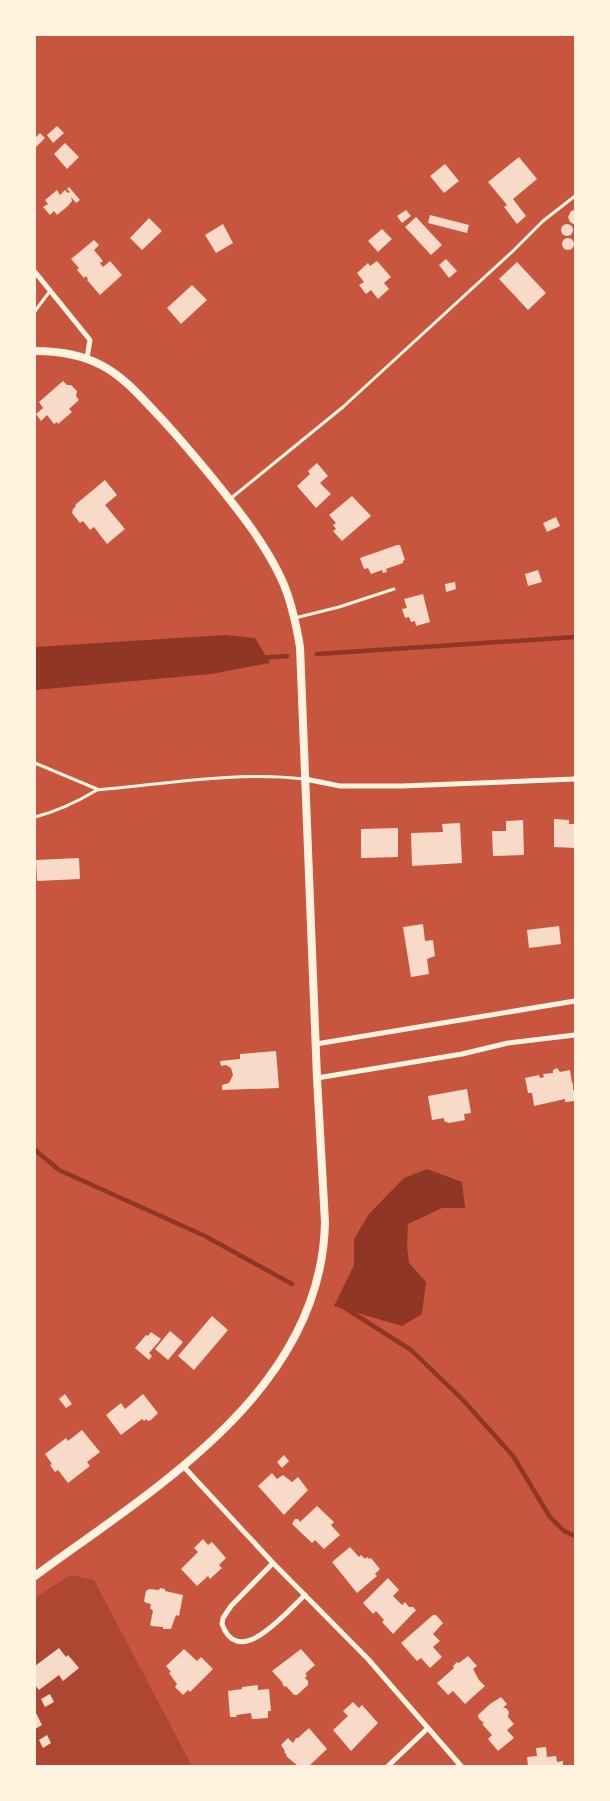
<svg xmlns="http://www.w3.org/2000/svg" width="610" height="1801" font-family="'Work Sans',sans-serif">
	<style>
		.green { fill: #ae4732 }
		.water { fill: #8f3625 }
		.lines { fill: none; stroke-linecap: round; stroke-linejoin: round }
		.stream { stroke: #8f3625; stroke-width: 4.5 }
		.building { fill: #f7dbc8 }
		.service { stroke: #fff3e0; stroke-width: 3 }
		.minor { stroke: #fff3e0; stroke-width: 5 }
		.tertiary { stroke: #fff3e0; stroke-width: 8 }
	</style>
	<rect width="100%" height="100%" fill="#c8553d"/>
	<path class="green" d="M70,1575L94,1580L192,1766H36L35,1598Z"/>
	<g class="water">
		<path d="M225,635L255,638L270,663L211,674L35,690V647Z"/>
		<path d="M427,1169L462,1182L465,1208H442L408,1224L407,1245L409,1263L426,1282L422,1314L402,1326L334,1306L354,1265V1239L369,1214L404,1178Z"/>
	</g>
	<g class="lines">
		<g class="stream">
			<path d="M317,654L575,637"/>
			<path d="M261,658L287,656"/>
			<path d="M35,1150L59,1170L205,1236L292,1284"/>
			<path d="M345,1308L411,1350L463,1400L513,1456L550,1517L564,1531L575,1536"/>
		</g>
	</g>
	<g class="building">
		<path d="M57,126L64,133L53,143L47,135Z"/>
		<path d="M40,133L45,138L36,147L35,138Z"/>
		<path d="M65,143L79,157L67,169L54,154Z"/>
		<path d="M519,157L537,179L513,199L526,216L517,224L504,207L507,205L488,182Z"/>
		<path d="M445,164L459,181L444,193L430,176Z"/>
		<path d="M69,187L80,200L76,203L71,197L72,201L68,206L57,215L54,211L50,215L43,207L48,204L45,200L57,190L60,195L65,190L68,193L70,192L67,189Z"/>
		<path d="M406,210L411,216L402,223L397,216Z"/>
		<path d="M575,210V225L570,222L568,217L571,211Z"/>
		<path d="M430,215L469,225L467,233L428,223Z"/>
		<path d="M416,217L442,245L431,255L405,227Z"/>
		<path d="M149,218L162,231L142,250L130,238Z"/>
		<circle cx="567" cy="230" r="6"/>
		<path d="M223,224L233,243L216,253L205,235Z"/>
		<path d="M382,229L392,239L378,252L368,241Z"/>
		<circle cx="568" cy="244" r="6"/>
		<path d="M94,240L99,245L94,250L103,261L100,263L103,267L110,261L122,275L100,295L87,280L88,279L86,276L84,278L77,270L79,268L71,259Z"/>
		<path d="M446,259L457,271L449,278L439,265Z"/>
		<path d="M377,261L391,277L384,283L389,289L378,299L371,290L366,294L359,285L364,282L357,273L368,263L370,266Z"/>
		<path d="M517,262L546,293L528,310L499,279Z"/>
		<path d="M192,285L207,300L181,324L167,308Z"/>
		<path d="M63,381L67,385H71L77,391L76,396L79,400L69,409L72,412L58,424L57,422L54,424L47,415L41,421L36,414L43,408L39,402Z"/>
		<path d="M317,463L328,476L320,483L331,494L316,508L297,486L310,474L308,471Z"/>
		<path d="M105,480L117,495L105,505L125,529L107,544L94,527L90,530L83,521L80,523L72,513L73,509L76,506L75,505Z"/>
		<path d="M352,496L371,516L342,541L333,531L336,529L333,525L336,523L329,515Z"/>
		<path d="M556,517L560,526L547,532L543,523Z"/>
		<path d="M397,545H400L405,560L403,561V563L386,569L387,572L383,573L382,570L371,574L368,568L364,569L360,558Z"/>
		<path d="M538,570L542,582L528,586L525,574Z"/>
		<path d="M455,582L456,589L446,592L445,584Z"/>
		<path d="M423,594L430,622L416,626L415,621L411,622L409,617L405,618L402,609L407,608L404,599Z"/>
		<path d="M554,819L569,820V824H575V848L554,847Z"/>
		<path d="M523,820L524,855L493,856L492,831H506V821Z"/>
		<path d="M460,823L462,863L412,866L411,833L443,832L442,824Z"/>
		<path d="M398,828V857L361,858V829Z"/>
		<path d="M79,858L80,879L37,881L36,860Z"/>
		<path d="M423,924L425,941L433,940L435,956L427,959L429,974L411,977L403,927Z"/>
		<path d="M559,926L561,944L529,948L527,930Z"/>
		<path d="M276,1051L279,1088L222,1090V1085L229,1083L233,1075L231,1068L226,1065L221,1066L220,1061L240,1059V1054Z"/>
		<path d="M557,1068L560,1072L570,1070L572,1083H573V1090H575V1101L565,1102V1099L534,1106L532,1093H528L525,1078L539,1075L540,1078L544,1077L543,1074L553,1073V1070Z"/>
		<path d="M467,1089L471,1113L464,1114L465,1120L449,1123L444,1121V1118L432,1120L428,1096Z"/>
		<path d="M212,1316L228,1330L194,1370L178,1356Z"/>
		<path d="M170,1331L183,1342L168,1360L155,1349Z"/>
		<path d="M151,1332L161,1339L149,1353L152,1356L149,1360L135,1348L146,1335L148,1336Z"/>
		<path d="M65,1394L72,1404L66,1408L59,1399Z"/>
		<path d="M143,1394L158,1413L151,1420L148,1421L146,1419L144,1421L142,1419L121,1435L106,1415L121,1403L125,1409Z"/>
		<path d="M82,1430L100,1452L87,1462L90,1466L68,1483L58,1470L55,1472L50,1465L52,1464L45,1454L66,1438L68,1441Z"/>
		<path d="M284,1455L289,1461L282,1468L277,1462Z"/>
		<path d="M272,1473L277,1479L283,1475L292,1482L298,1477L308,1490L284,1515L258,1486Z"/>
		<path d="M317,1506L334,1522L331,1525L340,1535L324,1549L315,1540L312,1543L292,1524L295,1519H298L300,1522Z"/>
		<path d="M203,1539L208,1545L212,1542L226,1558L219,1565L222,1568L210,1579L208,1576L197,1586L181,1569L198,1552L194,1548Z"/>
		<path d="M350,1547L359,1557L361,1555L365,1559L367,1557L369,1559L371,1558L380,1569L375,1574L377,1576L357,1593L332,1562Z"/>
		<path d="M388,1578L399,1590L393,1596L402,1605L405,1602L409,1607H413L416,1610L393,1634L382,1622L384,1620L376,1611L373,1614L363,1603Z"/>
		<path d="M160,1588L165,1589V1591L183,1595L179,1616L176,1615L171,1629H163V1627L152,1626L150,1625L153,1611L150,1608L151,1604L146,1603L144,1601L146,1591L149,1589L159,1590Z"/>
		<path d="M433,1615H436L443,1623L433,1634L440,1641L433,1647L442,1657L430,1668L421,1658L417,1661L401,1643Z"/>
		<path d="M59,1648L66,1657L68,1655L79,1668L63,1681L59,1675L39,1690L35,1685V1666Z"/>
		<path d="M184,1649L197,1661L201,1657L213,1669L190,1692L188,1690L183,1695L175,1687L177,1684L169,1673L171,1672L166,1666Z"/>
		<path d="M301,1649L315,1665L305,1674L307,1675L305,1678L308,1681V1685L297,1695H294L286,1686L285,1687L282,1684L283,1683L272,1671Z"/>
		<path d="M468,1656L477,1666L473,1669L479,1680L485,1686L465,1704L453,1691L448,1695L437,1683L454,1668L453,1666L457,1662L459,1663Z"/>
		<path d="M258,1685V1690L269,1689L271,1711H268V1718L252,1719L251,1713L236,1715L237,1717H230L228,1691L242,1689V1687Z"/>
		<path d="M50,1694L54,1702L45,1707L41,1699Z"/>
		<path d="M501,1697L507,1704L503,1708H506L509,1712L508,1717L514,1724L507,1730L514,1738L498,1751L488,1739L492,1735L482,1724L484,1723L479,1719L478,1715L490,1704Z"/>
		<path d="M353,1702L359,1708L362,1705L378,1723L351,1751L333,1730L348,1716L343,1711Z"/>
		<path d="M35,1711L42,1725L35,1729Z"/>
		<path d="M309,1728L327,1749L309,1766H298L286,1756L287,1755L284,1752L285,1751L281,1745L288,1738L293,1743L296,1738H298Z"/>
		<path d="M47,1735L51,1743L43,1748L39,1740Z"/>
		<path d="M546,1747L547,1757L556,1756L557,1762L563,1761V1766H528L527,1757L537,1756L536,1748Z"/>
	</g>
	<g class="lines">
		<g class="service">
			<path d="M35,311L50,291"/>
			<path d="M230,499L343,407L513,251L543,221L575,196"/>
			<path d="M295,618L339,607L394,589"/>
			<path d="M35,763L97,789"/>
			<path d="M35,817C58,811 77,802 97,790C165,784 237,771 304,779"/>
		</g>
		<g class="minor">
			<path d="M35,272L90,340L87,358"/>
			<path d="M305,779L340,786H402L575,779"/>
			<path d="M316,1044L575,1001"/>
			<path d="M317,1078L462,1054L508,1043L575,1035"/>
			<path d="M184,1467L273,1563L368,1659L461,1766"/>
			<path d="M273,1563L231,1606L223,1618L222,1624C239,1671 287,1611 305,1595"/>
			<path d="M388,1766L428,1728"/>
		</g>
		<path class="tertiary" d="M35,351C59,351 80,354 101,365C123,376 141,397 158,415C178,436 196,458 215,481C239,511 264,542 281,578C291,599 296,623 300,647L317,1078L325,1222C322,1390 155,1488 35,1576"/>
	</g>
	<rect width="610" height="1801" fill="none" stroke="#fff3e0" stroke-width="72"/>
</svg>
